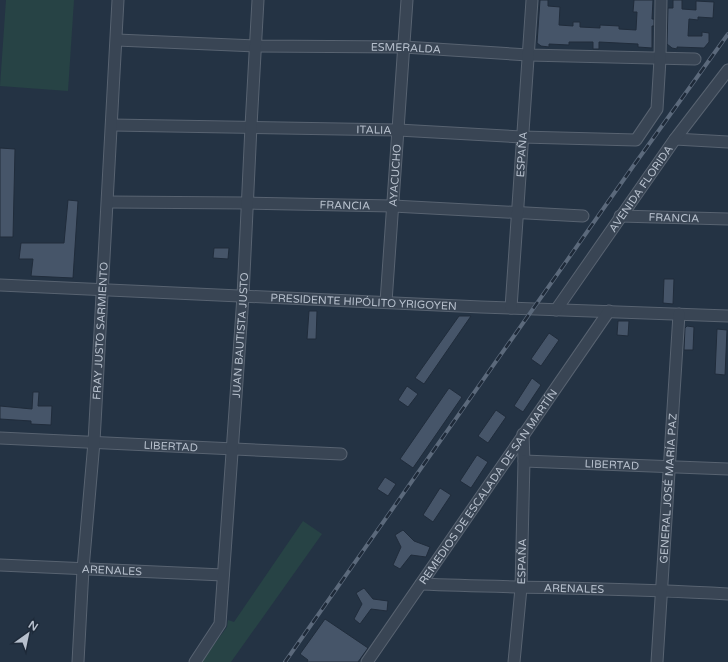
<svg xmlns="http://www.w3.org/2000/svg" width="728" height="662" font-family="'Varela Round',sans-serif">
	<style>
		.green { fill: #274345 }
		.building { fill: #465569; stroke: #202c3b }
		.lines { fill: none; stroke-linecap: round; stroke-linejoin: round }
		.minor-casing { stroke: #586371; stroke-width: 13 }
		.minor { stroke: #394554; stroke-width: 11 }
		.rail-casing { stroke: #5b697b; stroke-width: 4 }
		.rail { stroke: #1e2a39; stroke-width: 2.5; stroke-dasharray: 8; stroke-linecap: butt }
		.labels { text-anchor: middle; stroke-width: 3; stroke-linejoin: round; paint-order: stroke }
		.street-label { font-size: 11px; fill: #b7c0cd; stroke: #1e2a39 }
	</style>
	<rect width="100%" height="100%" fill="#243344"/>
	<g class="green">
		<path d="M6,0H74L68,91L0,86Z"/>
		<path d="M303,521L322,534L231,662H201L227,627L228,620L234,622Z"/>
	</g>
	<g class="building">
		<path d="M540,0H548V6L560,7L559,25L573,26V22H580V27L600,28V25L619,26V29L636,30L637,12H633L634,0H653L652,19H654V26H652V48L638,47V44L599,42V49H593V42H569V45L549,44V47L541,46L537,43Z"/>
		<path d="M673,0H682V9L696,10V1L714,2L713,18L698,17V20L689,19L688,36H702V32L709,33V42L704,48L677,47V49L672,48L667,44L668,8H673Z"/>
		<path d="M0,148L15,149L13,237H0Z"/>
		<path d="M68,200L78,201L73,278L31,276L33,259H19L21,243H64Z"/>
		<path d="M214,248H229L228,259L213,258Z"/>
		<path d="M664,279H674L673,304L663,303Z"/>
		<path d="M309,311H317L316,339H307Z"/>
		<path d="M459,316H471L424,384L415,378Z"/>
		<path d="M618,321H629L628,336L617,335Z"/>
		<path d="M687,326L694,327L693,350H684L685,328Z"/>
		<path d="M717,329L727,330L725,375L715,374Z"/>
		<path d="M549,333L559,340L541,366L531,359Z"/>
		<path d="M532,378L541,385L523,412L514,406Z"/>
		<path d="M407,386L418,394L408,407L398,400Z"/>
		<path d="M449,388L462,397L413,468L400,459Z"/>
		<path d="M33,392H39L38,406H52L51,425L31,424V421L0,419V406L32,409Z"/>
		<path d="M496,410L506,417L488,443L478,436Z"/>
		<path d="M477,455L488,462L471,488L460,481Z"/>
		<path d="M385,477L396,484L388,496L377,489Z"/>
		<path d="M440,488L451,495L433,522L423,515Z"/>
		<path d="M403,530L414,541L430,547L426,557L411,555L400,569L393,565L401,547L395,535Z"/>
		<path d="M364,588L373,599L388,601L387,611L371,609L360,624L354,619L362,604L356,593Z"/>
		<path d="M325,619L368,648L358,662H307L308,660L300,654Z"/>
	</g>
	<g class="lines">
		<g class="minor-casing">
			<g id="minor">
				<path id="s1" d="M117,40L256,46L404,47L528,55L695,59"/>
				<path id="s2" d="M112,125L398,130L522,137L636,140L657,109L660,59L661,0"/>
				<path d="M675,139L728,142"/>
				<path id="s3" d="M108,202L247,203L393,206L583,216"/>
				<path id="s4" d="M620,216L728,219"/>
				<path id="s5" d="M0,285L481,307L728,316"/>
				<path id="s6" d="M386,302L407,0"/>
				<path id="s7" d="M511,308L532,0"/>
				<path id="s8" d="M556,310L675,139L728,70"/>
				<path id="s9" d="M523,434L524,461L728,469"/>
				<path id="s10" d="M0,438L341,454"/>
				<path id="s11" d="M0,565L223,575"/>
				<path id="s12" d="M421,584C523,588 626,588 728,594"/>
				<path id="s13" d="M78,662L83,569L94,442L118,0"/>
				<path id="s14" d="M195,662L220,624L243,296L251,126L258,0"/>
				<path id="s15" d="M367,662L609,311"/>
				<path id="s16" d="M514,662L521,588L524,461"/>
				<path id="s17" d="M657,662L679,314"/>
			</g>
		</g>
		<use href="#minor" class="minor"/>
		<g class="rail-casing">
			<path id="rail" d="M285,662L634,165L728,34"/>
		</g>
		<use href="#rail" class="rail"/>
	</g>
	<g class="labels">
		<g class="street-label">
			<text dy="4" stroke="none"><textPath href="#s1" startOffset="289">ESMERALDA</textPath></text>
			<text dy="4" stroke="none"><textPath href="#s2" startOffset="262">ITALIA</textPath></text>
			<text dy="4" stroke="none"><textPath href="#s7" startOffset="154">ESPAÑA</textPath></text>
			<text dy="4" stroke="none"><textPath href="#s6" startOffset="127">AYACUCHO</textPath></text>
			<text dy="4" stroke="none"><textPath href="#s8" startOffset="148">AVENIDA FLORIDA</textPath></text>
			<text dy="4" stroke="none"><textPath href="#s3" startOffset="237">FRANCIA</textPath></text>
			<text dy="4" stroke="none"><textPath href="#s4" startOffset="54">FRANCIA</textPath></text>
			<text dy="4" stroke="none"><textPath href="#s5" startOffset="364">PRESIDENTE HIPÓLITO YRIGOYEN</textPath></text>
			<text dy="4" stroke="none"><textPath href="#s13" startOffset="332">FRAY JUSTO SARMIENTO</textPath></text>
			<text dy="4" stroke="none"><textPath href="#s14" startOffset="335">JUAN BAUTISTA JUSTO</textPath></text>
			<text dy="4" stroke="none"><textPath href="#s10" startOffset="171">LIBERTAD</textPath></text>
			<text dy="4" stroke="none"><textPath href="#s9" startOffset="115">LIBERTAD</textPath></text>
			<text dy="4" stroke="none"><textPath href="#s15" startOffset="213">REMEDIOS DE ESCALADA DE SAN MARTÍN</textPath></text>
			<text dy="4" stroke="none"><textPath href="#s17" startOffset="174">GENERAL JOSÉ MARÍA PAZ</textPath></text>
			<text dy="4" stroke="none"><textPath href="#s16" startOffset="101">ESPAÑA</textPath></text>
			<text dy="4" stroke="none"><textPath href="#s11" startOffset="112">ARENALES</textPath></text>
			<text dy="4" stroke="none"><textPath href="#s12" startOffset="153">ARENALES</textPath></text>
		</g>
	</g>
	<g transform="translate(28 634) rotate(33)" stroke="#1e2a39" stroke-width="3" paint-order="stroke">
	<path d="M0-3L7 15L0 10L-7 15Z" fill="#b7c0cd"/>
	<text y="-6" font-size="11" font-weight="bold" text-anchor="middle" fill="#b7c0cd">N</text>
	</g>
</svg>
